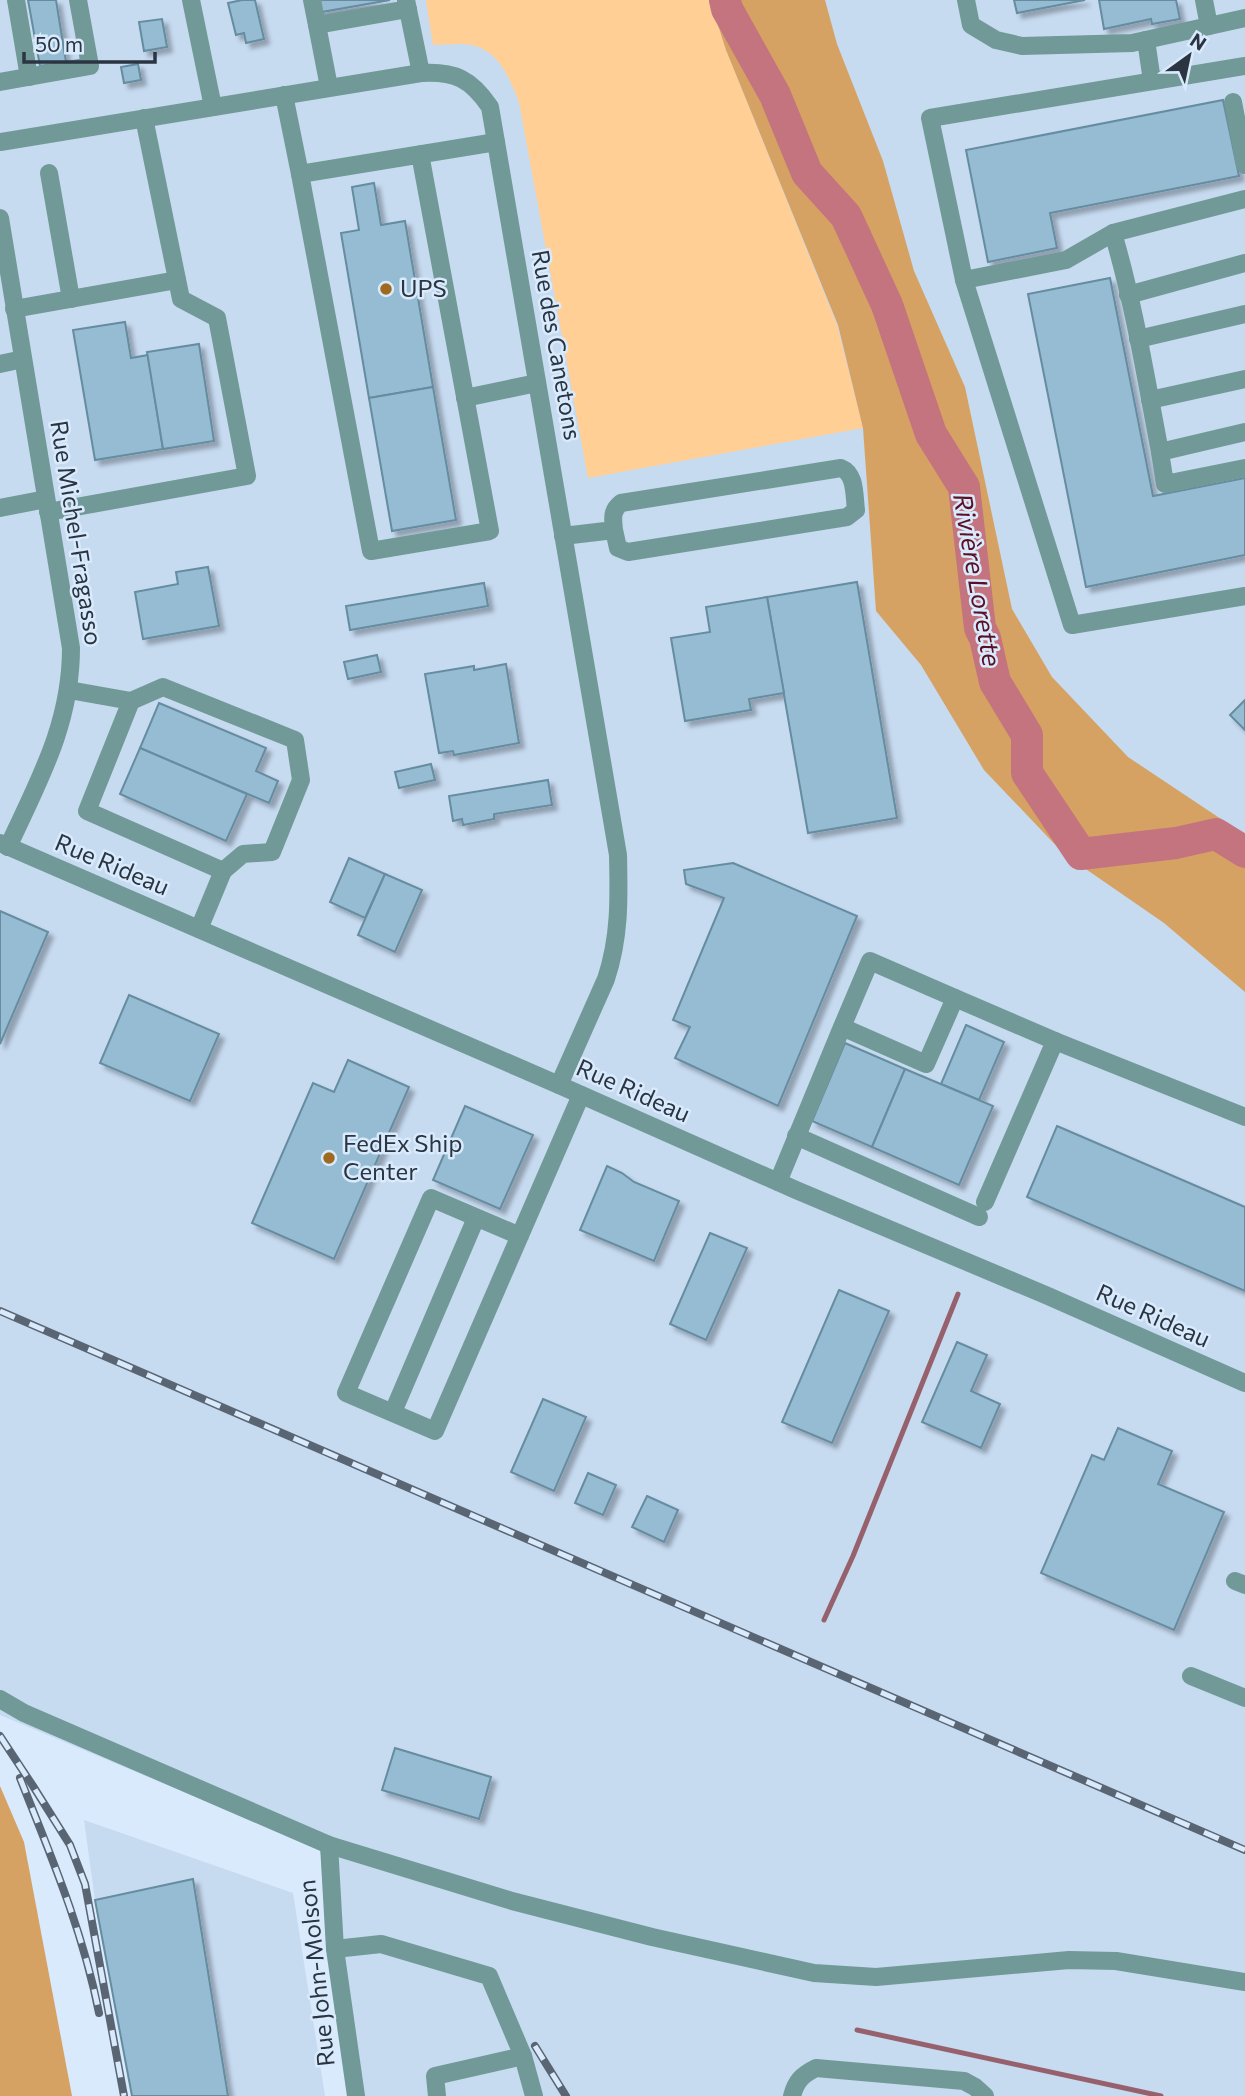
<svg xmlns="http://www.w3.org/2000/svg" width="1245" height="2096" font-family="Commissioner,sans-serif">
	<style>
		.built { fill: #c6daf0 }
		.green { fill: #ffcf95 }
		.forest { fill: #d6a263 }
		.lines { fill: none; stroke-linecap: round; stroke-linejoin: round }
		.stream { stroke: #96616c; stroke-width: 5 }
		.river { stroke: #c4747f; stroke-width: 32 }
		.building { fill: #95bcd2; stroke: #668ca0; stroke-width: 2; filter: url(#shadow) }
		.minor { stroke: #709997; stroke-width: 18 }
		.rail-casing { stroke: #596573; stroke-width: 8 }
		.rail { stroke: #d9eafd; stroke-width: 5; stroke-dasharray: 16; stroke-linecap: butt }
		.poi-dot { fill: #9d6a20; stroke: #d9eafd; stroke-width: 2.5 }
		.labels { text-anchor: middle; stroke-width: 5; stroke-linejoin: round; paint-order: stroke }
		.poi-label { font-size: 24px; fill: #2a3541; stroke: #d9eafd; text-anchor: start }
		.street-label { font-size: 24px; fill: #2a3541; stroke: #d9eafd }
		.water-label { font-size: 26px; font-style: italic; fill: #5a1023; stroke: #d9eafd }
	</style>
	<defs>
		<filter id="shadow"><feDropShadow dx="5" dy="5" stdDeviation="2" flood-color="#0004"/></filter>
	</defs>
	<rect width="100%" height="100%" fill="#d9eafd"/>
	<g class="built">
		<path d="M0,0H1245V2096H356L320,1849L0,1715Z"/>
		<path d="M84,1820L293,1893L325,2096H132L95,1900Z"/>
	</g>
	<path class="green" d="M426,0H710L726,50L837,325L863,428L588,478L519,102C509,78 500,51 471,45C460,43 445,45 433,45Z"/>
	<g class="forest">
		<path d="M710,0H825L837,44L883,161L914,271L965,387L1012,609L1052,677L1128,757L1245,835V992L1164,923L1064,854L984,770L921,665L876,611L863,428L838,325L726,50Z"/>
		<path d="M0,1786L24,1842L72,2096H0Z"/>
	</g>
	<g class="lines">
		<g class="stream">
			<path d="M824,1620L853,1556L958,1294"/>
			<path d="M857,2030L1161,2096"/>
		</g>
		<path class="river" d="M725,0L727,9L775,95L807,173L846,216L887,305L931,434L964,487L980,628L985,638L995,682L1027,735V773L1081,854L1176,843L1216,834L1245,852"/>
	</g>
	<g class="building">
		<path d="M28,0H56L66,62L40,66Z"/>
		<path d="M242,0H255L264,39L246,43L244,33L236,35L228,3Z"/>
		<path d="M314,0H390L316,13Z"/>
		<path d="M1014,0H1085L1017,13Z"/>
		<path d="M1099,0H1176L1180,19L1152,24L1151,19L1104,29Z"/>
		<path d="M162,19L167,47L144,51L139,22Z"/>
		<path d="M138,64L141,80L124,83L121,67Z"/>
		<path d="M1223,100L1239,176L1050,213L1057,248L988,262L966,150Z"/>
		<path d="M374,183L381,225L405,221L433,387L369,398L341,233L359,230L352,187Z"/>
		<path d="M1110,278L1153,496L1245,478V555L1086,587L1028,294Z"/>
		<path d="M125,322L131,358L148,355L163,449L95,460L73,330Z"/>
		<path d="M199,344L214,441L163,449L147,352Z"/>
		<path d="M433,387L456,520L392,531L369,398Z"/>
		<path d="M208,567L219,626L143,639L135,592L178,584L176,572Z"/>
		<path d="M857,582L897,818L808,833L767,597Z"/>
		<path d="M484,583L488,606L350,630L346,606Z"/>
		<path d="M767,597L784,693L749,699L751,710L685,721L671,638L710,632L706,607Z"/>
		<path d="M377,655L381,672L348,679L344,662Z"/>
		<path d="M506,664L519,743L454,755L453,751L439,753L425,674L474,666V670Z"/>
		<path d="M1245,700V730L1230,715Z"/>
		<path d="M159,703L266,748L256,771L278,781L269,803L140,748Z"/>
		<path d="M140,748L247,794L226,841L120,794Z"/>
		<path d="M431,764L435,780L399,788L395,772Z"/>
		<path d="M548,780L552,805L494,814V819L463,825L462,819L453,821L449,796Z"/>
		<path d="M349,858L385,874L365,918L330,902Z"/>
		<path d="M733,863L857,916L778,1106L675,1058L690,1027L673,1020L724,898L686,884L684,870Z"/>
		<path d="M385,874L422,890L395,952L358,935Z"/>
		<path d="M0,911L48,932L0,1044Z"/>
		<path d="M129,995L219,1034L190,1101L100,1063Z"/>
		<path d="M966,1025L1004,1042L979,1100L941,1084Z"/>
		<path d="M845,1043L905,1069L872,1147L812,1121Z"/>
		<path d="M348,1060L409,1087L334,1259L252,1223L313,1083L334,1092Z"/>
		<path d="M905,1069L993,1106L959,1185L872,1147Z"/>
		<path d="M465,1106L533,1135L500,1209L433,1180Z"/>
		<path d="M1057,1126L1245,1207V1291L1027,1197Z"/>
		<path d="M607,1166L622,1173L634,1182L679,1201L654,1261L580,1230Z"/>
		<path d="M710,1233L747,1248L706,1340L670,1324Z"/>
		<path d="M839,1290L889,1311L832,1443L782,1422Z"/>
		<path d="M957,1342L987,1355L971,1391L1000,1404L981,1448L922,1422Z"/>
		<path d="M543,1399L586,1417L554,1491L511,1472Z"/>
		<path d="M1118,1428L1172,1451L1158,1484L1224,1512L1174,1630L1041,1573L1092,1455L1104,1460Z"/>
		<path d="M588,1473L616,1485L603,1515L575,1503Z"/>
		<path d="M647,1496L678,1510L664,1542L632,1527Z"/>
		<path d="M395,1748L491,1777L479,1819L382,1790Z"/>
		<path d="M193,1879L228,2096H132L95,1900Z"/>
	</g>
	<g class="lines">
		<g class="minor">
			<path d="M16,0L29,77"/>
			<path d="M191,0L213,107"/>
			<path d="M312,0L317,25L408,9"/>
			<path d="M406,0L421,73"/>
			<path d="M966,0L971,25L996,40L1022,46L1132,43L1209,26L1204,0"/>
			<path d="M317,25L329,87"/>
			<path d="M1209,26L1245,18"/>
			<path d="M1146,40L1152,81"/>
			<path d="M0,82L90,66L78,0"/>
			<path d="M284,95L300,174"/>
			<path d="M1233,102L1245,165"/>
			<path d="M0,142L421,73C455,71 471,79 490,107L618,855C619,898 620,937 606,979L559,1085"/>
			<path d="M420,154L490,531L371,551L300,174L496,142"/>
			<path d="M49,173L71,299"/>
			<path d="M1245,199L1113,233C1134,304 1146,379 1160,452L1245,432"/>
			<path d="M0,218L71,648C71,724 39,780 8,847"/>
			<path d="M1113,233L1066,260L964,280L930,118L1245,66"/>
			<path d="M964,280L1072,625L1245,596"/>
			<path d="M1128,295L1245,263"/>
			<path d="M14,309L177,280"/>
			<path d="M1138,339L1245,314"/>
			<path d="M0,364L23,359"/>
			<path d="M465,398L537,383"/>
			<path d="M1150,400L1245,379"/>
			<path d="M1160,452L1165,484L1245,468"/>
			<path d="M0,508L46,499"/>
			<path d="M48,512L247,476L217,318L181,299L144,118"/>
			<path d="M563,536L614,530C613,519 611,511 621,503L841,468C856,474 854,495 856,510L847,517L628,552L618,548L614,530"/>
			<path d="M69,690L131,701L87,811L223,871L199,929"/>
			<path d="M131,701L163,687L295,740L301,780L272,852L243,854L223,871"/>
			<path d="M0,843L559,1085L796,1190L1048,1296L1245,1383"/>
			<path d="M955,998L1055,1041L1245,1117"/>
			<path d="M796,1136L979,1217"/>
			<path d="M778,1182L842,1027L926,1064L955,998L870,961L842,1027"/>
			<path d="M985,1202L1055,1041"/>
			<path d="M520,1236L431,1198L346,1393L435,1431L581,1095"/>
			<path d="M393,1412L476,1218"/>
			<path d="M1235,1581L1245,1585"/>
			<path d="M1191,1676L1245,1698"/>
			<path d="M0,1699L24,1713L329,1845L512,1901L652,1937L814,1973L876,1977L1069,1960L1116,1961L1245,1982"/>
			<path d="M329,1845L335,1949L356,2096"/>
			<path d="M335,1949L381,1944L489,1976L523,2056L534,2096"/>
			<path d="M437,2096L435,2076L523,2056"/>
			<path d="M792,2096C796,2081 802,2075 816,2068L964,2081L975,2087L985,2096"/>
		</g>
		<g class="rail-casing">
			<g id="rail">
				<path d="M0,1311L1245,1850"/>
				<path d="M0,1736L33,1786L70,1845L85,1884L124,2096"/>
				<path d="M20,1778C51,1856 83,1931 99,2013"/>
				<path d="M535,2046L566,2096"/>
			</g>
		</g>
		<use href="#rail" class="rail"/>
	</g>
	<g class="poi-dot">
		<circle cx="386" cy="289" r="7"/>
		<circle cx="329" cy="1158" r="7"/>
	</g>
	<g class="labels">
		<g class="poi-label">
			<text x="400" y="297">UPS</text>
			<text x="343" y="1152">FedEx Ship<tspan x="343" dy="28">Center</tspan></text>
		</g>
		<g class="street-label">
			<text transform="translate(556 345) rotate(80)" y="8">Rue des Canetons</text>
			<text transform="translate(76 533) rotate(81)" y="8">Rue Michel-Fragasso</text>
			<text transform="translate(112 865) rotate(23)" y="8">Rue Rideau</text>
			<text transform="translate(633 1091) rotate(24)" y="8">Rue Rideau</text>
			<text transform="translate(1153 1316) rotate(24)" y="8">Rue Rideau</text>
			<text transform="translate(317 1973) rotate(-96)" y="8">Rue John-Molson</text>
		</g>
		<g class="water-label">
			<text transform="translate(977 580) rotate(80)" y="9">Rivière Lorette</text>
		</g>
	</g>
	<g transform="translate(1189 56) rotate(33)" stroke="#d9eafd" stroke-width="5" paint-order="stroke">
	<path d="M0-5L12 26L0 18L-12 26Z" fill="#2a3541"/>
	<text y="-10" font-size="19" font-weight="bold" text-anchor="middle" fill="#2a3541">N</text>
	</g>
	<path d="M24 52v10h131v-10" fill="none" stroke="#2a3541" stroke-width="3.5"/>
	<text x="35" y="52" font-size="21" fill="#2a3541" stroke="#d9eafd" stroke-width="5" paint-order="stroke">50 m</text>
</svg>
